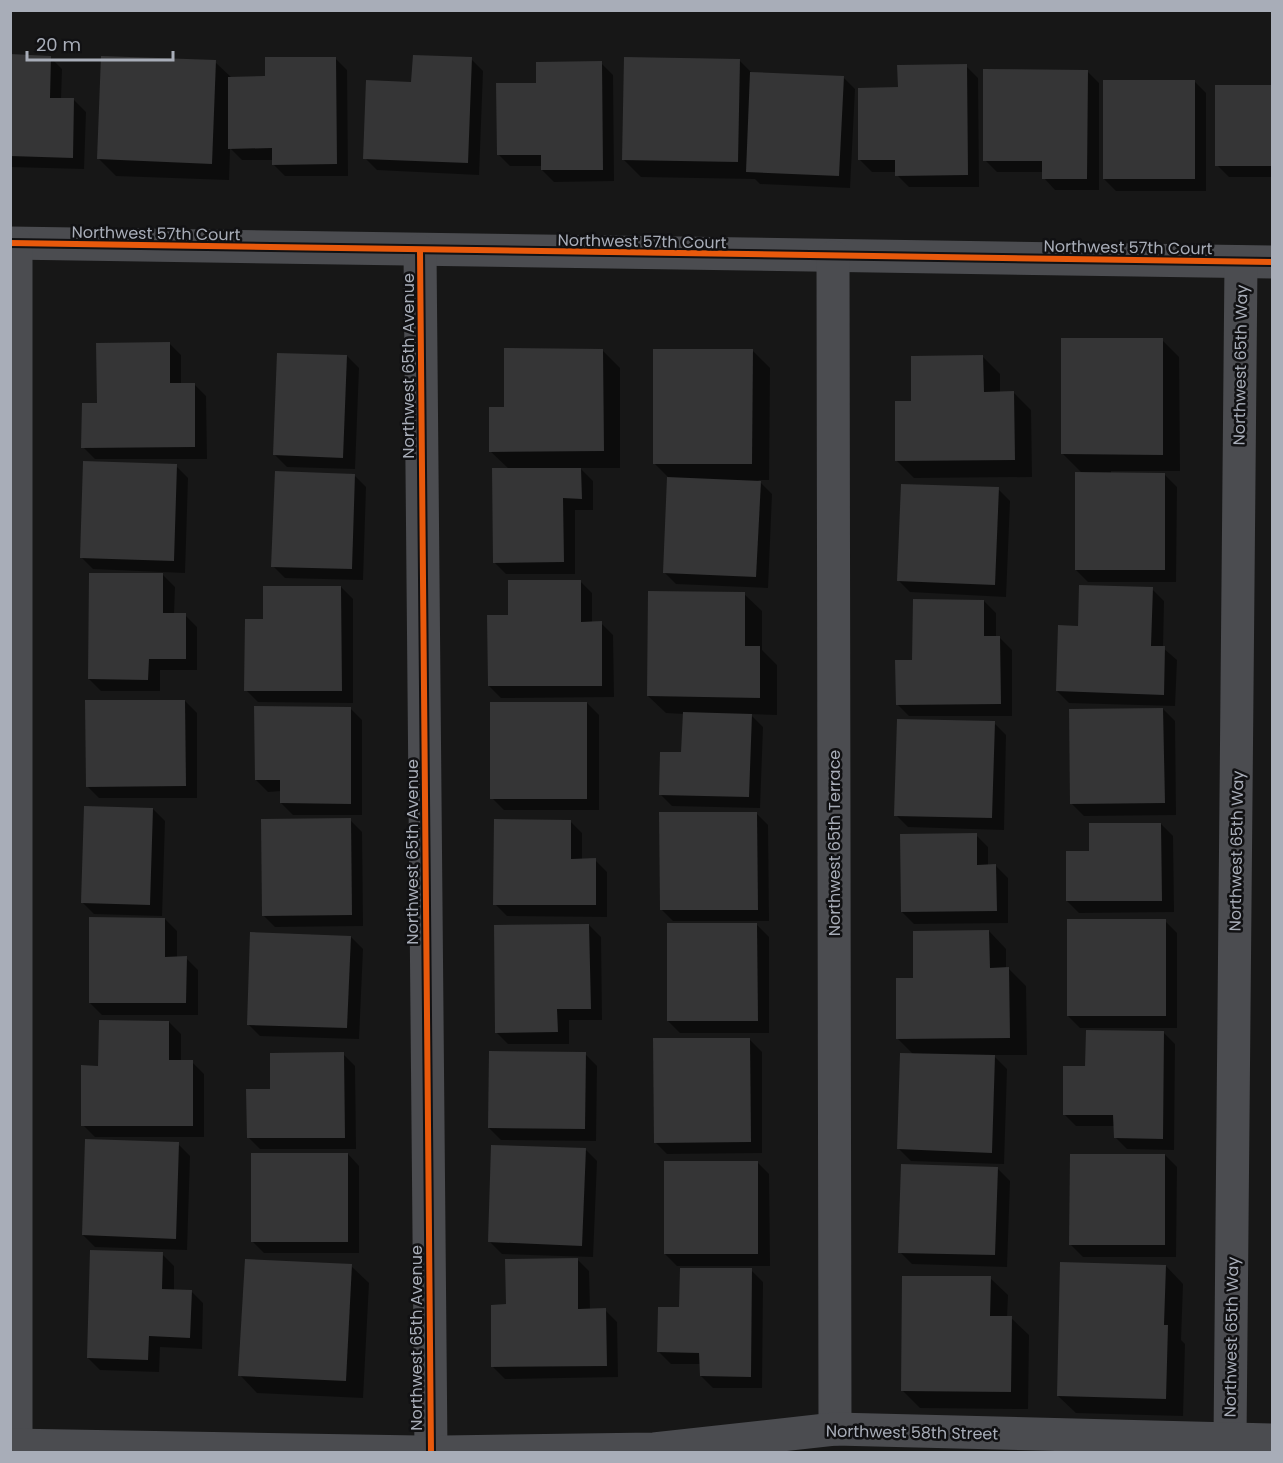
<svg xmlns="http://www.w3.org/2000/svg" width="1283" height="1463" font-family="Poppins,sans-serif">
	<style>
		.shadow { fill: #0007 }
		.building { fill: #353536 }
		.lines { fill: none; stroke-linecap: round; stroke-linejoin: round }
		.minor { stroke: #4b4c50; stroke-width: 33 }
		.cycleway-casing { stroke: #111113; stroke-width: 10 }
		.cycleway { stroke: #e8590c; stroke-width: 6 }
		.labels { text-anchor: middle; stroke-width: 5; stroke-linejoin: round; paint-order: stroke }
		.street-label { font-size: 16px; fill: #a8adb8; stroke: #111113 }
	</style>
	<rect width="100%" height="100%" fill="#171717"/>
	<g class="shadow">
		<path d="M10,56L50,57L62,69L61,99L74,100L86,112L84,169L10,167Z"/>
		<path d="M335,58L347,70L348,176H285L273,164V160H242L230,148L229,180L116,176L99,159L215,62L232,78H267Z"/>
		<path d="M471,59L483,71L479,175L377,170L365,158Z"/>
		<path d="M739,60L752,73L843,77L855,89L850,188L760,184L755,179L641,177L624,160Z"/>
		<path d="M601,63L613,75L614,181L554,182L542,170V166H510L498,154L538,84Z"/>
		<path d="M966,66L978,78L979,187H909L897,175V172H872L860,160L899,89Z"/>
		<path d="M1087,71L1099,83V190H1055L1044,178V172H997L985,160Z"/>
		<path d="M1194,81L1206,93V191H1116L1104,179Z"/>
		<path d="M1217,86H1272V177H1229L1217,165Z"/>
		<path d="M1162,340L1179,357L1180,471H1111V474L1165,475L1177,487L1176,582H1088L1076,570L1083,474L1063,454Z"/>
		<path d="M169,343L181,355V384H194L206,396L207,459H95L83,447L98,404Z"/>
		<path d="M602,350L620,368V468H580L593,481V510H575V574H506L494,562L509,469L490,451L506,409Z"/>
		<path d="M752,350L770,368L769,480H758L772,494L768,588L676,584L664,572L668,477L654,463Z"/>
		<path d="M347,356L359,368L355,469L287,467L275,455Z"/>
		<path d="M983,357L1000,374V393H1014L1031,410L1032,477L914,478L897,461L913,402Z"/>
		<path d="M176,466L188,478L185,573L93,569L81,557Z"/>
		<path d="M354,475L366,487L363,580L285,578L273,566Z"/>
		<path d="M998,489L1010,501L1006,597L910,592L898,580Z"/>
		<path d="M163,575L175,587L174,614L185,615L197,627V670H160V691H101L89,679Z"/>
		<path d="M580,581L592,593V623H601L613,635L614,697L501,698L489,686L509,616Z"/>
		<path d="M341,587L353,599V703L258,702L246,690L265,621Z"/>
		<path d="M1152,589L1164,601L1163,648L1177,660L1175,706L1069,703L1057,691L1079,627Z"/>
		<path d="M744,594L762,611V650L777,665V715L750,714L763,727L760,808L672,806L660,794L683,754L684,714L666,713L648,696Z"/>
		<path d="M984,601L996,613V638H1000L1012,650V716H909L897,704L914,661Z"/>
		<path d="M185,701L197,713V798H99L87,786Z"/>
		<path d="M587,703L599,715V810H504L492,798Z"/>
		<path d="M350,708L362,720V815H293L281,803V791L268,792L256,780Z"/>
		<path d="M1163,709L1175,721L1176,815L1084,816L1072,804Z"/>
		<path d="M994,723L1006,735L1004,830L908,827L896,815Z"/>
		<path d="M153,809L165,821L162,916L94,914L82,902Z"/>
		<path d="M756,813L768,825L769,921H673L661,909Z"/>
		<path d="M350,820L362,832L363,926L275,927L263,915Z"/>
		<path d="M570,821L582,833V860H595L607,872V917L507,916L495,904Z"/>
		<path d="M1161,824L1173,836L1174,912L1079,913L1067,901L1091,852Z"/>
		<path d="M976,835L988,847V866H996L1008,878V923L914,924L902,912Z"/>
		<path d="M165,919L177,931V958H186L198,970V1015H102L90,1003Z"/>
		<path d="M1165,921L1177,933V1028H1080L1068,1016Z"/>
		<path d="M589,925L601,937L602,1020H569V1044H508L496,1032Z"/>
		<path d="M757,925L769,937V1033H680L668,1021Z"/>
		<path d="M989,931L1006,949V969H1009L1026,986L1027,1055H993L1007,1069L1004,1164L911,1161L899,1149L914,1055L898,1039L915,979Z"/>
		<path d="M351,937L363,949L359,1039L260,1036L248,1024Z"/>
		<path d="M169,1022L181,1034V1061L192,1062L204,1074V1137H95L83,1125L100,1067Z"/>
		<path d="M1163,1032L1175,1044L1174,1150L1127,1149L1115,1137V1126H1076L1064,1114L1086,1067Z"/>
		<path d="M750,1040L762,1052V1153L667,1154L655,1142Z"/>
		<path d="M343,1054L355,1066L356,1149H260L248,1137L271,1090Z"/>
		<path d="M585,1054L597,1066L596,1141L501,1140L489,1128Z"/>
		<path d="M178,1144L190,1156L187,1250L95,1247L83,1235Z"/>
		<path d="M585,1149L597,1161L593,1257L502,1254L490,1242Z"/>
		<path d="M348,1154L359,1166V1253H264L252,1241Z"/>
		<path d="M1165,1155L1177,1167L1176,1257H1083L1071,1245Z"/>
		<path d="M757,1162L769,1174L770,1266H677L665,1254Z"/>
		<path d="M998,1169L1010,1181L1007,1267L912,1264L900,1252Z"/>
		<path d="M162,1254L174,1266V1291H191L203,1303L202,1349L160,1347L159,1372L100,1370L88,1358Z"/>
		<path d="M577,1259L589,1271L590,1310H605L617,1322L618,1377L505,1379L493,1367L508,1306Z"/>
		<path d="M351,1266L369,1283L363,1398L257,1393L240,1375Z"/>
		<path d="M1166,1266L1183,1284L1181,1340L1185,1344L1183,1416L1076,1413L1058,1396Z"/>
		<path d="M751,1270L763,1282L762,1388H713L701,1376V1364H671L659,1352L681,1309Z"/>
		<path d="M990,1278L1008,1295L1007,1318H1011L1029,1335L1028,1409L920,1408L903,1391Z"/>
	</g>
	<g class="building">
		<path d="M10,54L51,56L50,98H74L73,158L10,156Z"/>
		<path d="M413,55L472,57L468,163L363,159L366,80L411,82Z"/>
		<path d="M101,56L216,60L212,164L97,159Z"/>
		<path d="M265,57H336L337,164L272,165V148L228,149V77L265,76Z"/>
		<path d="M624,57L740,59L738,162L622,160Z"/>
		<path d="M602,61L603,170H541V155H497L496,83H536V62Z"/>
		<path d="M967,64L968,175L895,176V160H858V88L898,87L897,65Z"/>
		<path d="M983,69L1088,70L1087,179H1042V161H983Z"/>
		<path d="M750,72L844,76L839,176L746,172Z"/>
		<rect x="1103" y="80" width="92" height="99"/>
		<rect x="1215" y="85" width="57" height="81"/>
		<path d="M1061,338H1163V455L1061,454Z"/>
		<path d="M170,342V383H195V447L81,448L82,403H97L96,343Z"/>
		<path d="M504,348L603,349L604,451L489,452V407H504Z"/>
		<path d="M653,349H753L752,464H653Z"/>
		<path d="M277,353L347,355L343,458L273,455Z"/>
		<path d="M983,355L984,392L1014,391L1015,460L895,461V401H911V356Z"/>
		<path d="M83,461L177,464L174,561L80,558Z"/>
		<path d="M492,468H581L582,499L563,498L564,562L493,563Z"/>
		<path d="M275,471L355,474L352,569L271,567Z"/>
		<path d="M1075,472L1165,473V570H1075Z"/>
		<path d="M667,477L761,481L756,577L663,573Z"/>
		<path d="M901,484L999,487L995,585L897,581Z"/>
		<path d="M89,573H163V613H186V659H149L148,680L88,679Z"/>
		<path d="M508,580H581V622L602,621V686H488L487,615H508Z"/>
		<path d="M1079,585L1153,587L1151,646H1165L1164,695L1056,691L1058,625L1078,626Z"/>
		<path d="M263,586H341L342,691H244L245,619H263Z"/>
		<path d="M648,591L745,592V646H760V698L647,696Z"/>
		<path d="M913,599L984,600V636H1000L1001,704L896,705L895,660H912Z"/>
		<path d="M85,700H185L186,786L86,787Z"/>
		<rect x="490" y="702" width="97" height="97"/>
		<path d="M254,706L351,707V804L280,803V780H255Z"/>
		<path d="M1163,708L1165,803L1070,804L1069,709Z"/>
		<path d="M683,712L752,714L749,797L659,795L660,752H681Z"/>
		<path d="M897,719L995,721L992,818L894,816Z"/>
		<path d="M84,806L153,808L150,905L81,903Z"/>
		<path d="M659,812H757L758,910H660Z"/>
		<path d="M351,818L352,915L262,916L261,819Z"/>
		<path d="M494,819L571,820V859L596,858V905H493Z"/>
		<path d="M1089,823H1161L1162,901H1066V851H1089Z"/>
		<path d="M977,833V865L996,864L997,911L901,912L900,834Z"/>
		<path d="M89,917L165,918V957L187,956L186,1003H89Z"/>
		<rect x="1067" y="919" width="99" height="97"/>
		<path d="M667,923H757L758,1021H667Z"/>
		<path d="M589,924L591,1009H557L558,1032L495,1033L494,925Z"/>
		<path d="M989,930L990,968L1009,967L1010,1038L896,1039V978H913V931Z"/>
		<path d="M250,932L351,936L347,1028L247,1025Z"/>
		<path d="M99,1020L169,1021V1060H193V1126H81V1065L98,1066Z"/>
		<path d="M1086,1030L1164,1031L1163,1139L1114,1138L1113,1115H1063V1066H1085Z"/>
		<path d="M653,1038H750L751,1142L654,1143Z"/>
		<path d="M489,1051L586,1052L585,1129L488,1128Z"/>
		<path d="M344,1052L345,1138H247L246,1089H270V1053Z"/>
		<path d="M900,1053L995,1055L992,1153L897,1149Z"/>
		<path d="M85,1139L179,1142L176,1239L82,1235Z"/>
		<path d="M491,1145L586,1148L582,1246L488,1242Z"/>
		<rect x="251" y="1153" width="97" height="89"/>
		<path d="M1070,1154H1165V1245H1069Z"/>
		<rect x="664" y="1161" width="94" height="93"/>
		<path d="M901,1164L998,1167L995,1255L898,1253Z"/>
		<path d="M90,1250L163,1252L162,1289L192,1290L190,1338L149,1336L148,1360L87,1358Z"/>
		<path d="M578,1258V1309L606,1308L607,1366L491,1367V1305L506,1304L505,1259Z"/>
		<path d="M245,1259L352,1264L346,1381L238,1376Z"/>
		<path d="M1060,1262L1166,1265L1164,1325H1168L1166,1399L1057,1396Z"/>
		<path d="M680,1268H752L751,1377L700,1376L699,1353L657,1352L658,1307H679Z"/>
		<path d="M902,1276H991L990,1316H1012L1011,1392L901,1391Z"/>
	</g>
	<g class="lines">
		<g class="minor">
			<path d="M10,243L1272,262"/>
			<path d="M16,244V1445"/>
			<path d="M420,251L431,1452"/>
			<path d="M833,257L835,1429"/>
			<path d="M1230,1440L1241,262"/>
			<path d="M10,1445L419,1452"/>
			<path d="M444,1452L654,1449L835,1429L1272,1440"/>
		</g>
		<g class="cycleway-casing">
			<g id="cycleway">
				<path d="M10,243L1272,262"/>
				<path d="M420,251L431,1452"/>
			</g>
		</g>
		<use href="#cycleway" class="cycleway"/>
	</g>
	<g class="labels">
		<g class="street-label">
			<text transform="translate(156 233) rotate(1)" y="6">Northwest 57th Court</text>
			<text transform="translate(642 241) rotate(1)" y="6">Northwest 57th Court</text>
			<text transform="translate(1128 247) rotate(1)" y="6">Northwest 57th Court</text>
			<text transform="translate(1240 365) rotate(-89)" y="6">Northwest 65th Way</text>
			<text transform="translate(408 366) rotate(-90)" y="6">Northwest 65th Avenue</text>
			<text transform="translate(834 843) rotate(-90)" y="6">Northwest 65th Terrace</text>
			<text transform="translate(1236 851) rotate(-89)" y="6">Northwest 65th Way</text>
			<text transform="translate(412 852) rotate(-90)" y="6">Northwest 65th Avenue</text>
			<text transform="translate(1231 1337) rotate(-89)" y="6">Northwest 65th Way</text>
			<text transform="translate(416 1338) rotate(-90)" y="6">Northwest 65th Avenue</text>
			<text transform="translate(912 1432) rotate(1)" y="6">Northwest 58th Street</text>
		</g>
	</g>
	<rect width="1283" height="1463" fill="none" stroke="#a8adb8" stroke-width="24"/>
	<path d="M27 51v9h146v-9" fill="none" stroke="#a8adb8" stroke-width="3"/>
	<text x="36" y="51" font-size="18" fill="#a8adb8" stroke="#111113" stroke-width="4.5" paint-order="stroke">20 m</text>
</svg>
